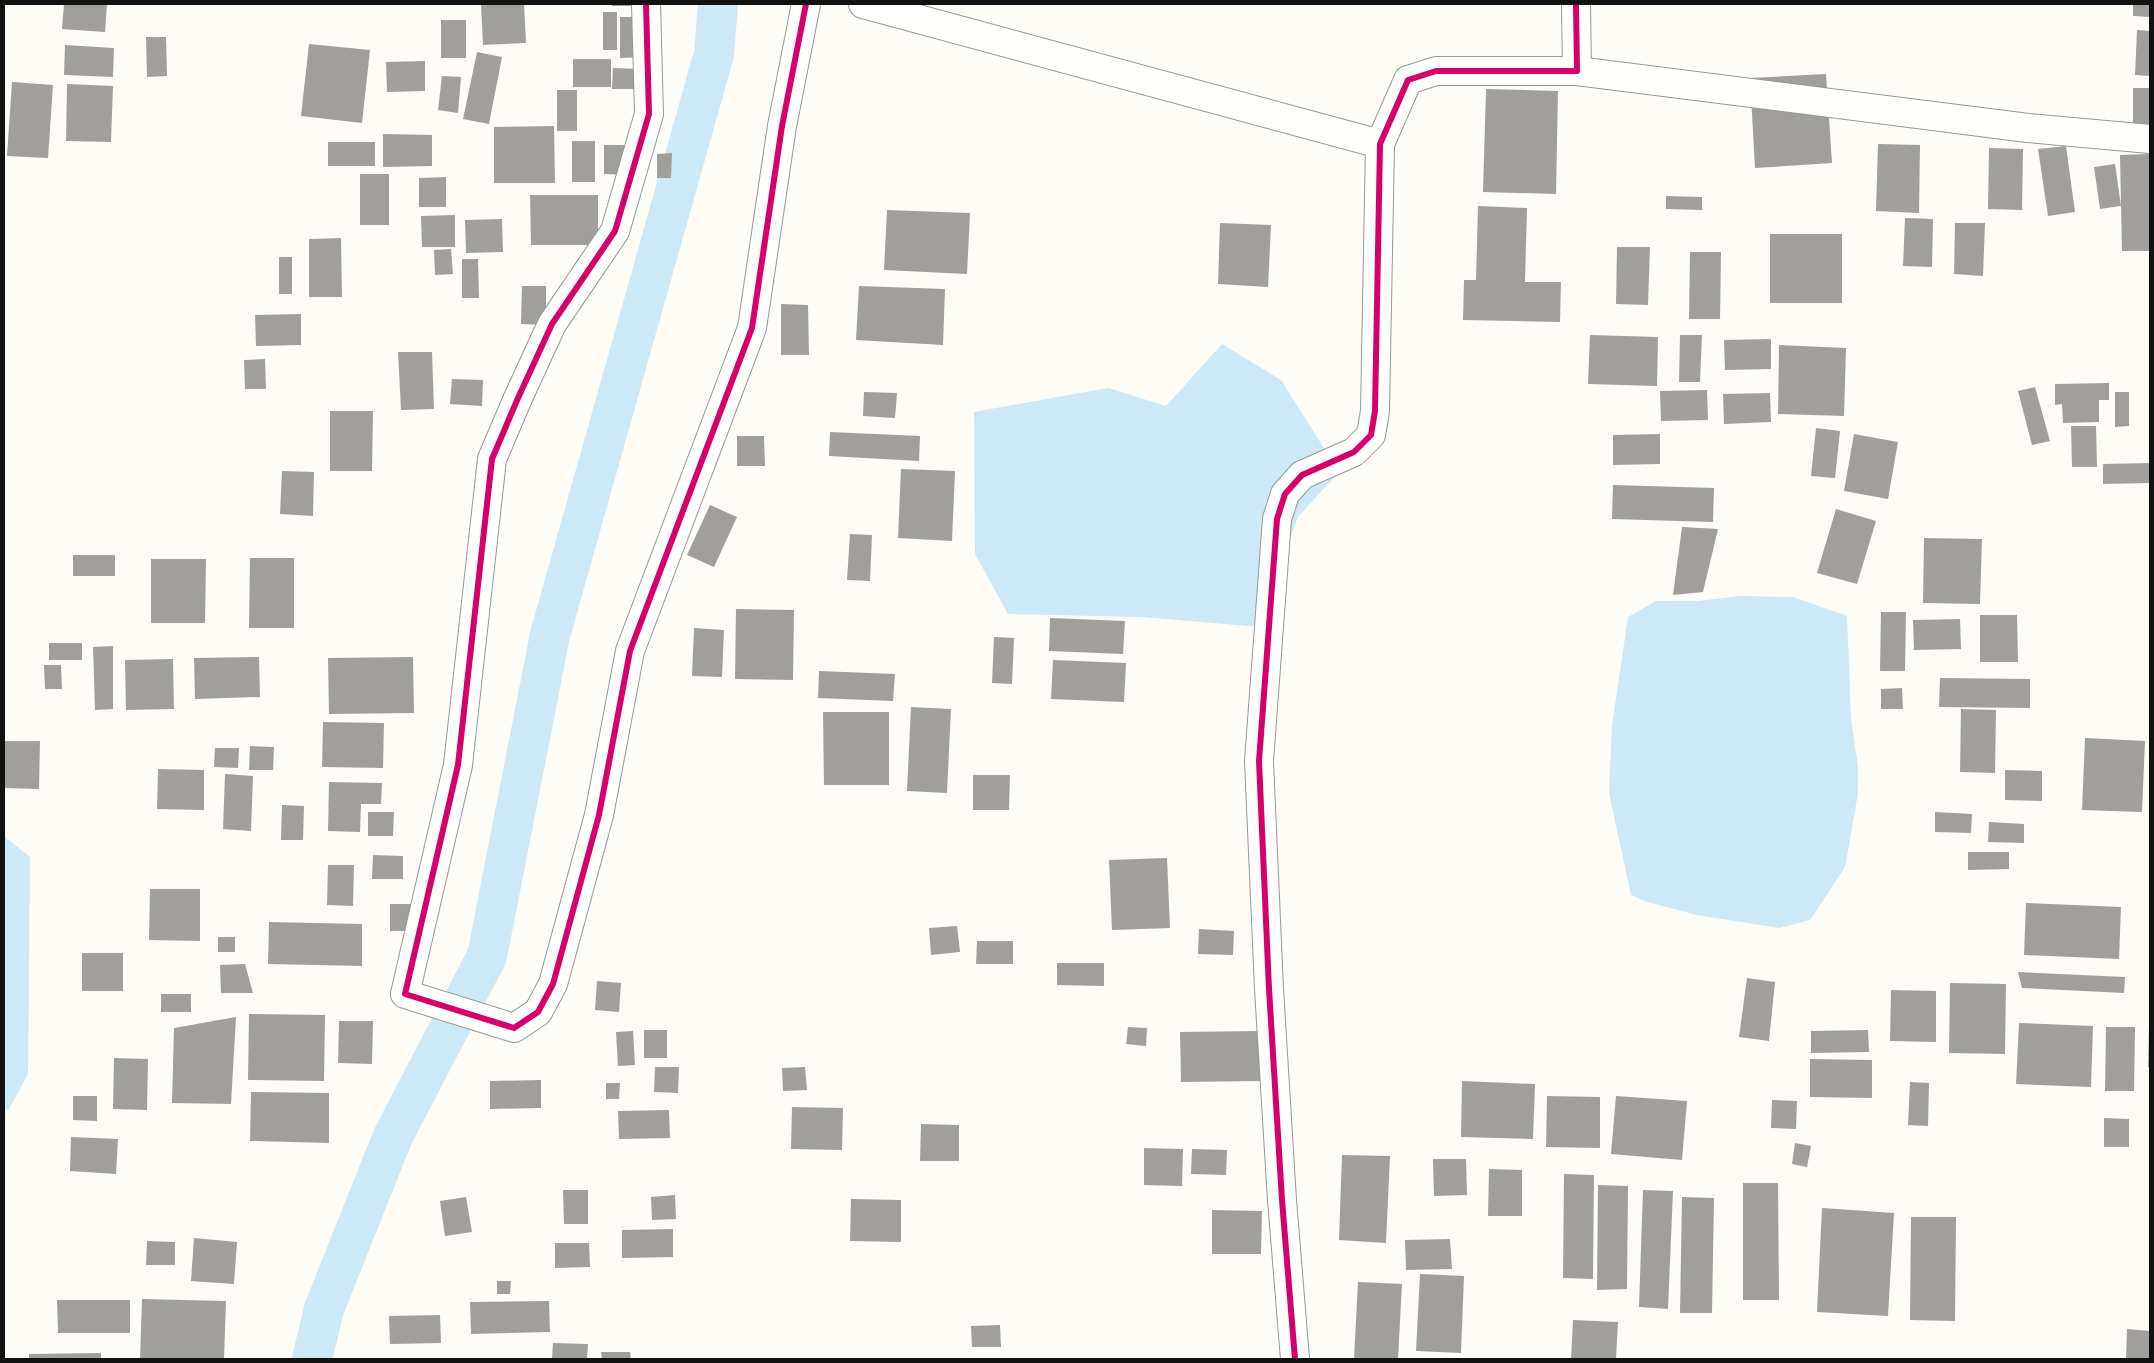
<svg xmlns="http://www.w3.org/2000/svg" width="2154" height="1363" font-family="'Source Serif 4',serif">
	<style>
		.water { fill: #cde8f7 }
		.lines { fill: none; stroke-linecap: round; stroke-linejoin: round }
		.canal { stroke: #cde8f7; stroke-width: 40 }
		.building { fill: #a19f9c }
		.minor-casing { stroke: #979795; stroke-width: 30 }
		.minor { stroke: #fffffe; stroke-width: 28 }
		.cycleway-casing { stroke: #fff; stroke-width: 9 }
		.cycleway { stroke: #d6006c; stroke-width: 6 }
	</style>
	<rect width="100%" height="100%" fill="#fdfcf7"/>
	<g class="water">
		<path d="M1222,344L1281,380L1339,472L1298,517L1285,550L1283,629L1142,617L1008,614L975,554L974,412L1108,388L1166,406Z"/>
		<path d="M1741,596L1793,597L1847,616L1851,718L1858,767V793L1845,867L1810,920L1779,928L1697,915L1647,902L1631,895L1609,793L1612,726L1628,617L1656,601H1697Z"/>
		<path d="M4,836L30,857L28,1074L9,1109L4,1110Z"/>
	</g>
	<g class="lines">
		<path class="canal" d="M312,1359L324,1309L393,1136L487,956L550,635L714,54L718,4"/>
	</g>
	<g class="building">
		<path d="M64,4H107L105,32L62,29Z"/>
		<path d="M481,4H524L526,43L483,45Z"/>
		<rect x="612" y="4" width="27" height="2"/>
		<path d="M2133,4H2150V17L2133,16Z"/>
		<rect x="603" y="12" width="14" height="38"/>
		<path d="M620,17H644L643,57L620,58Z"/>
		<rect x="441" y="20" width="25" height="38"/>
		<path d="M2137,30L2150,31V76L2135,75Z"/>
		<path d="M146,37H166L167,76L147,77Z"/>
		<path d="M309,44L370,50L362,123L301,116Z"/>
		<path d="M65,45L114,48L113,77L64,75Z"/>
		<path d="M477,52L502,57L489,124L463,119Z"/>
		<rect x="573" y="59" width="38" height="28"/>
		<path d="M425,61V91L387,92L386,62Z"/>
		<path d="M613,68L643,69V89H612Z"/>
		<path d="M1826,74L1832,163L1755,168L1750,78Z"/>
		<path d="M442,76L461,77L458,113L438,110Z"/>
		<path d="M12,82L53,85L48,158L7,156Z"/>
		<path d="M67,84L113,86L111,142L66,141Z"/>
		<rect x="2133" y="88" width="17" height="38"/>
		<path d="M1486,89L1558,91L1556,194L1483,192Z"/>
		<rect x="557" y="90" width="20" height="41"/>
		<path d="M554,126L555,183H494V127Z"/>
		<path d="M383,134L432,135V166L383,167Z"/>
		<rect x="572" y="141" width="23" height="41"/>
		<rect x="328" y="142" width="47" height="24"/>
		<path d="M1878,144L1920,145L1919,213L1876,211Z"/>
		<path d="M604,145H628V175L604,174Z"/>
		<path d="M2066,146L2075,212L2048,216L2038,149Z"/>
		<path d="M1989,148L2023,149L2022,210L1988,209Z"/>
		<path d="M672,153L671,178H657V154Z"/>
		<path d="M2150,154V251H2122L2120,155Z"/>
		<path d="M2115,164L2121,206L2100,209L2094,167Z"/>
		<rect x="360" y="174" width="29" height="51"/>
		<path d="M446,177V207H419V178Z"/>
		<path d="M530,195H598V245H531Z"/>
		<path d="M1666,196L1702,197V210L1666,209Z"/>
		<path d="M1478,206L1527,208L1525,282H1561L1560,322L1463,320L1464,280H1476Z"/>
		<path d="M887,210L970,213L967,274L884,270Z"/>
		<path d="M455,215V247H422L421,216Z"/>
		<path d="M1905,218L1933,219L1932,267L1903,266Z"/>
		<path d="M502,219L503,252L466,253L465,220Z"/>
		<path d="M1220,223L1271,225L1268,287L1218,284Z"/>
		<path d="M1955,223H1985L1983,276L1954,274Z"/>
		<rect x="1770" y="234" width="72" height="69"/>
		<path d="M341,238L342,297H309V239Z"/>
		<path d="M1617,247H1650L1648,305L1616,304Z"/>
		<path d="M451,249L453,274L435,275L434,250Z"/>
		<path d="M1690,252H1721L1720,319H1689Z"/>
		<rect x="279" y="257" width="13" height="37"/>
		<path d="M462,259H478L479,298H462Z"/>
		<path d="M522,286H546V325L521,324Z"/>
		<path d="M859,286L945,289L943,345L856,340Z"/>
		<path d="M781,304L808,305L809,355H781Z"/>
		<path d="M301,314V345L256,346L255,315Z"/>
		<path d="M1590,335L1658,337L1657,386L1588,384Z"/>
		<path d="M1680,335H1702L1700,382H1679Z"/>
		<path d="M1771,339V369L1725,370L1724,340Z"/>
		<path d="M1779,345L1846,348L1844,416L1778,414Z"/>
		<path d="M398,352H432L434,409L401,410Z"/>
		<path d="M265,359L266,389H245L244,360Z"/>
		<path d="M452,379L483,380L482,406L450,404Z"/>
		<path d="M2109,383V400H2099V422L2063,423L2062,404L2055,405V384Z"/>
		<path d="M2035,387L2050,441L2032,445L2018,391Z"/>
		<path d="M1707,390L1708,420L1661,421L1660,391Z"/>
		<path d="M864,392L897,393L895,418L863,416Z"/>
		<path d="M2115,392H2129V426L2115,427Z"/>
		<path d="M1770,393L1771,422L1724,424L1723,394Z"/>
		<path d="M330,411H373L372,471H330Z"/>
		<path d="M2071,426H2096L2097,467H2072Z"/>
		<path d="M1816,428L1840,431L1835,478L1811,476Z"/>
		<path d="M830,432L920,436L919,461L829,456Z"/>
		<path d="M1660,434V464L1613,465V435Z"/>
		<path d="M1854,434L1898,442L1888,499L1844,491Z"/>
		<path d="M737,436H764L765,466H737Z"/>
		<path d="M2150,463V483L2103,484V464Z"/>
		<path d="M901,469L955,471L952,541L898,538Z"/>
		<path d="M282,471L314,472L313,516L280,514Z"/>
		<path d="M1613,485L1714,488L1713,522L1612,519Z"/>
		<path d="M710,505L737,517L714,567L687,555Z"/>
		<path d="M1836,509L1876,521L1857,584L1817,573Z"/>
		<path d="M1682,527L1718,529L1703,592L1673,595Z"/>
		<path d="M850,534L872,535L870,581L847,580Z"/>
		<path d="M1924,538L1982,539L1980,604L1923,603Z"/>
		<rect x="73" y="555" width="42" height="21"/>
		<path d="M250,558H294V628H249Z"/>
		<path d="M151,559H206L205,623H151Z"/>
		<path d="M736,609L794,610L793,680L735,679Z"/>
		<path d="M1881,612H1906L1905,671H1880Z"/>
		<path d="M1980,615H2017L2018,662H1980Z"/>
		<path d="M1050,618L1125,621L1123,654L1049,651Z"/>
		<path d="M1960,619L1961,649L1914,650L1913,620Z"/>
		<path d="M694,628L724,630L722,677L692,676Z"/>
		<path d="M994,637L1014,638L1012,684L992,683Z"/>
		<rect x="49" y="643" width="33" height="17"/>
		<path d="M113,646V709L95,710L93,647Z"/>
		<path d="M259,657L260,697L195,699L194,658Z"/>
		<path d="M413,657L414,713L329,714L328,658Z"/>
		<path d="M173,659L174,709L126,710L125,660Z"/>
		<path d="M1053,660L1126,663L1124,702L1051,699Z"/>
		<path d="M44,665H61L62,689H45Z"/>
		<path d="M819,671L895,674L893,701L818,698Z"/>
		<path d="M1940,678L2030,679V708L1939,707Z"/>
		<path d="M1902,688L1903,709H1881V689Z"/>
		<path d="M911,707L951,709L947,793L907,791Z"/>
		<path d="M1961,709L1996,710L1995,773L1960,772Z"/>
		<path d="M823,712H889V785H824Z"/>
		<path d="M323,722L384,723L383,768L322,767Z"/>
		<path d="M2085,738L2145,741L2142,812L2082,810Z"/>
		<path d="M4,741H40L39,789L4,788Z"/>
		<path d="M250,746L274,747L273,770H249Z"/>
		<path d="M215,748H239L238,768L214,767Z"/>
		<path d="M158,769L204,770V810L157,809Z"/>
		<path d="M2005,770L2042,771V801L2005,800Z"/>
		<path d="M225,774L253,776L251,831L223,829Z"/>
		<path d="M973,775H1010L1009,810H973Z"/>
		<path d="M329,782L382,783L381,804H361L360,832L328,831Z"/>
		<path d="M282,805L304,806L303,840H281Z"/>
		<path d="M368,812H394L393,836H368Z"/>
		<path d="M1935,812L1972,814L1971,833L1935,832Z"/>
		<path d="M1989,822L2024,824V843L1988,842Z"/>
		<path d="M1968,852H2009V869L1968,870Z"/>
		<path d="M373,855L403,856V879H372Z"/>
		<path d="M1167,858L1170,928L1112,930L1109,860Z"/>
		<path d="M328,865H354L353,906L327,905Z"/>
		<path d="M150,889H200V941L149,940Z"/>
		<path d="M2026,903L2121,907L2119,959L2024,955Z"/>
		<rect x="390" y="904" width="22" height="27"/>
		<path d="M269,922L362,924V966L268,964Z"/>
		<path d="M957,926L960,952L931,955L929,928Z"/>
		<path d="M1199,929L1234,931L1233,955L1198,954Z"/>
		<rect x="218" y="937" width="17" height="15"/>
		<path d="M977,941H1013V964H976Z"/>
		<rect x="82" y="953" width="41" height="38"/>
		<path d="M1057,963H1104V986L1057,985Z"/>
		<path d="M245,964L253,993H221L220,965Z"/>
		<path d="M2018,972L2125,977L2124,993L2022,988Z"/>
		<path d="M1747,978L1775,982L1769,1041L1739,1037Z"/>
		<path d="M597,981L621,983L619,1012L595,1010Z"/>
		<path d="M1950,983L2006,984L2005,1054L1949,1053Z"/>
		<path d="M1891,990L1936,991V1042L1890,1041Z"/>
		<rect x="161" y="994" width="30" height="18"/>
		<path d="M249,1014L325,1015L324,1081L248,1080Z"/>
		<path d="M236,1017L231,1104L172,1103L174,1028Z"/>
		<path d="M339,1021H373L372,1064L338,1063Z"/>
		<path d="M2019,1023L2093,1026L2091,1087L2016,1084Z"/>
		<path d="M2149,1024H2150V1068L2148,1067Z"/>
		<path d="M1128,1027L1147,1028L1146,1046L1126,1044Z"/>
		<path d="M2106,1027H2135L2134,1091H2105Z"/>
		<rect x="644" y="1030" width="23" height="28"/>
		<path d="M1868,1030L1869,1052L1811,1053V1031Z"/>
		<path d="M633,1031L635,1065L618,1066L616,1032Z"/>
		<path d="M1259,1031L1260,1081L1181,1082L1180,1032Z"/>
		<path d="M114,1058L148,1059L147,1110L113,1109Z"/>
		<path d="M1810,1059L1872,1060V1098L1810,1097Z"/>
		<path d="M655,1067H679L678,1093L654,1092Z"/>
		<path d="M805,1067L807,1090L783,1091L782,1068Z"/>
		<path d="M541,1080V1108L490,1109V1081Z"/>
		<path d="M1462,1081L1535,1084L1533,1139L1461,1137Z"/>
		<path d="M1910,1082L1929,1083L1928,1126L1908,1125Z"/>
		<path d="M606,1083H620L619,1099H606Z"/>
		<path d="M251,1092L329,1093V1143L250,1141Z"/>
		<path d="M73,1096H97V1121L73,1120Z"/>
		<path d="M1547,1096L1600,1097V1148L1546,1147Z"/>
		<path d="M1616,1096L1687,1101L1682,1160L1611,1154Z"/>
		<path d="M1772,1100L1797,1101L1796,1129L1771,1128Z"/>
		<path d="M792,1107L843,1108L842,1150L791,1149Z"/>
		<path d="M669,1110L670,1138L619,1139L618,1111Z"/>
		<path d="M2104,1118L2129,1119V1147H2104Z"/>
		<path d="M921,1124L959,1125V1161H920Z"/>
		<path d="M71,1137L118,1139L116,1174L70,1171Z"/>
		<path d="M1795,1143L1811,1146L1807,1167L1792,1164Z"/>
		<path d="M1144,1148L1183,1149L1182,1186L1144,1185Z"/>
		<path d="M1192,1149L1227,1150L1226,1175L1191,1174Z"/>
		<path d="M1342,1155L1390,1156L1386,1243L1339,1240Z"/>
		<path d="M1433,1159H1466L1467,1195L1434,1196Z"/>
		<path d="M1489,1169L1522,1170V1216H1488Z"/>
		<path d="M1564,1174L1594,1175L1593,1279L1563,1278Z"/>
		<path d="M1743,1183H1778L1779,1300H1743Z"/>
		<path d="M1598,1185L1628,1186L1627,1289L1597,1290Z"/>
		<path d="M563,1190H588V1224H564Z"/>
		<path d="M1643,1190L1673,1191L1668,1309L1639,1307Z"/>
		<path d="M675,1195L676,1219L652,1220L651,1197Z"/>
		<path d="M466,1197L472,1232L445,1236L440,1201Z"/>
		<path d="M1682,1197L1714,1198L1712,1313H1680Z"/>
		<path d="M851,1199L901,1200V1242L850,1241Z"/>
		<path d="M1822,1208L1894,1213L1888,1316L1817,1312Z"/>
		<path d="M1212,1210L1262,1211L1261,1254H1212Z"/>
		<path d="M1911,1217H1956L1955,1321L1910,1320Z"/>
		<path d="M673,1229V1257L622,1258V1230Z"/>
		<path d="M194,1238L237,1242L234,1284L191,1281Z"/>
		<path d="M1450,1239L1452,1269L1406,1270L1405,1240Z"/>
		<path d="M147,1241L175,1242V1265H146Z"/>
		<path d="M555,1243H589L590,1267L555,1268Z"/>
		<path d="M1420,1274L1464,1276L1461,1353L1416,1351Z"/>
		<path d="M497,1281H511L510,1294H497Z"/>
		<path d="M1358,1282L1402,1284L1398,1359H1354Z"/>
		<path d="M142,1299L226,1301L224,1359H140Z"/>
		<path d="M57,1300H130V1333H58Z"/>
		<path d="M549,1301L550,1332L471,1334L470,1302Z"/>
		<path d="M440,1315L441,1343L390,1344L389,1316Z"/>
		<path d="M1573,1320L1618,1322L1616,1359H1571Z"/>
		<path d="M1000,1325L1001,1347H972L971,1326Z"/>
		<path d="M2127,1329L2150,1331V1359H2126Z"/>
		<path d="M553,1343L588,1344L587,1359H552Z"/>
		<path d="M601,1352H630L631,1359H602Z"/>
		<path d="M101,1353V1359H29V1354Z"/>
	</g>
	<g class="lines">
		<g class="minor-casing">
			<g id="minor">
				<path d="M646,4L649,114L615,231L552,324L518,398L492,459L458,765L405,994L514,1028L538,1012L553,984L599,815L630,651L752,328L782,126L806,4"/>
				<path d="M863,4L1380,144"/>
				<path d="M1577,71L2028,128L2150,139"/>
				<path d="M1295,1359L1282,1200L1269,989L1259,761L1277,519L1285,494L1302,475L1354,452L1371,435L1375,411L1380,144L1408,80L1436,71H1577L1576,4"/>
			</g>
		</g>
		<use href="#minor" class="minor"/>
		<g class="cycleway-casing">
			<g id="cycleway">
				<path d="M646,4L649,114L615,231L552,324L518,398L492,459L458,765L405,994L514,1028L538,1012L553,984L599,815L630,651L752,328L782,126L806,4"/>
				<path d="M1295,1359L1282,1200L1269,989L1259,761L1277,519L1285,494L1302,475L1354,452L1371,435L1375,411L1380,144L1408,80L1436,71H1577L1576,4"/>
			</g>
		</g>
		<use href="#cycleway" class="cycleway"/>
	</g>
	<rect width="2154" height="1363" fill="none" stroke="#111111" stroke-width="10"/>
</svg>
